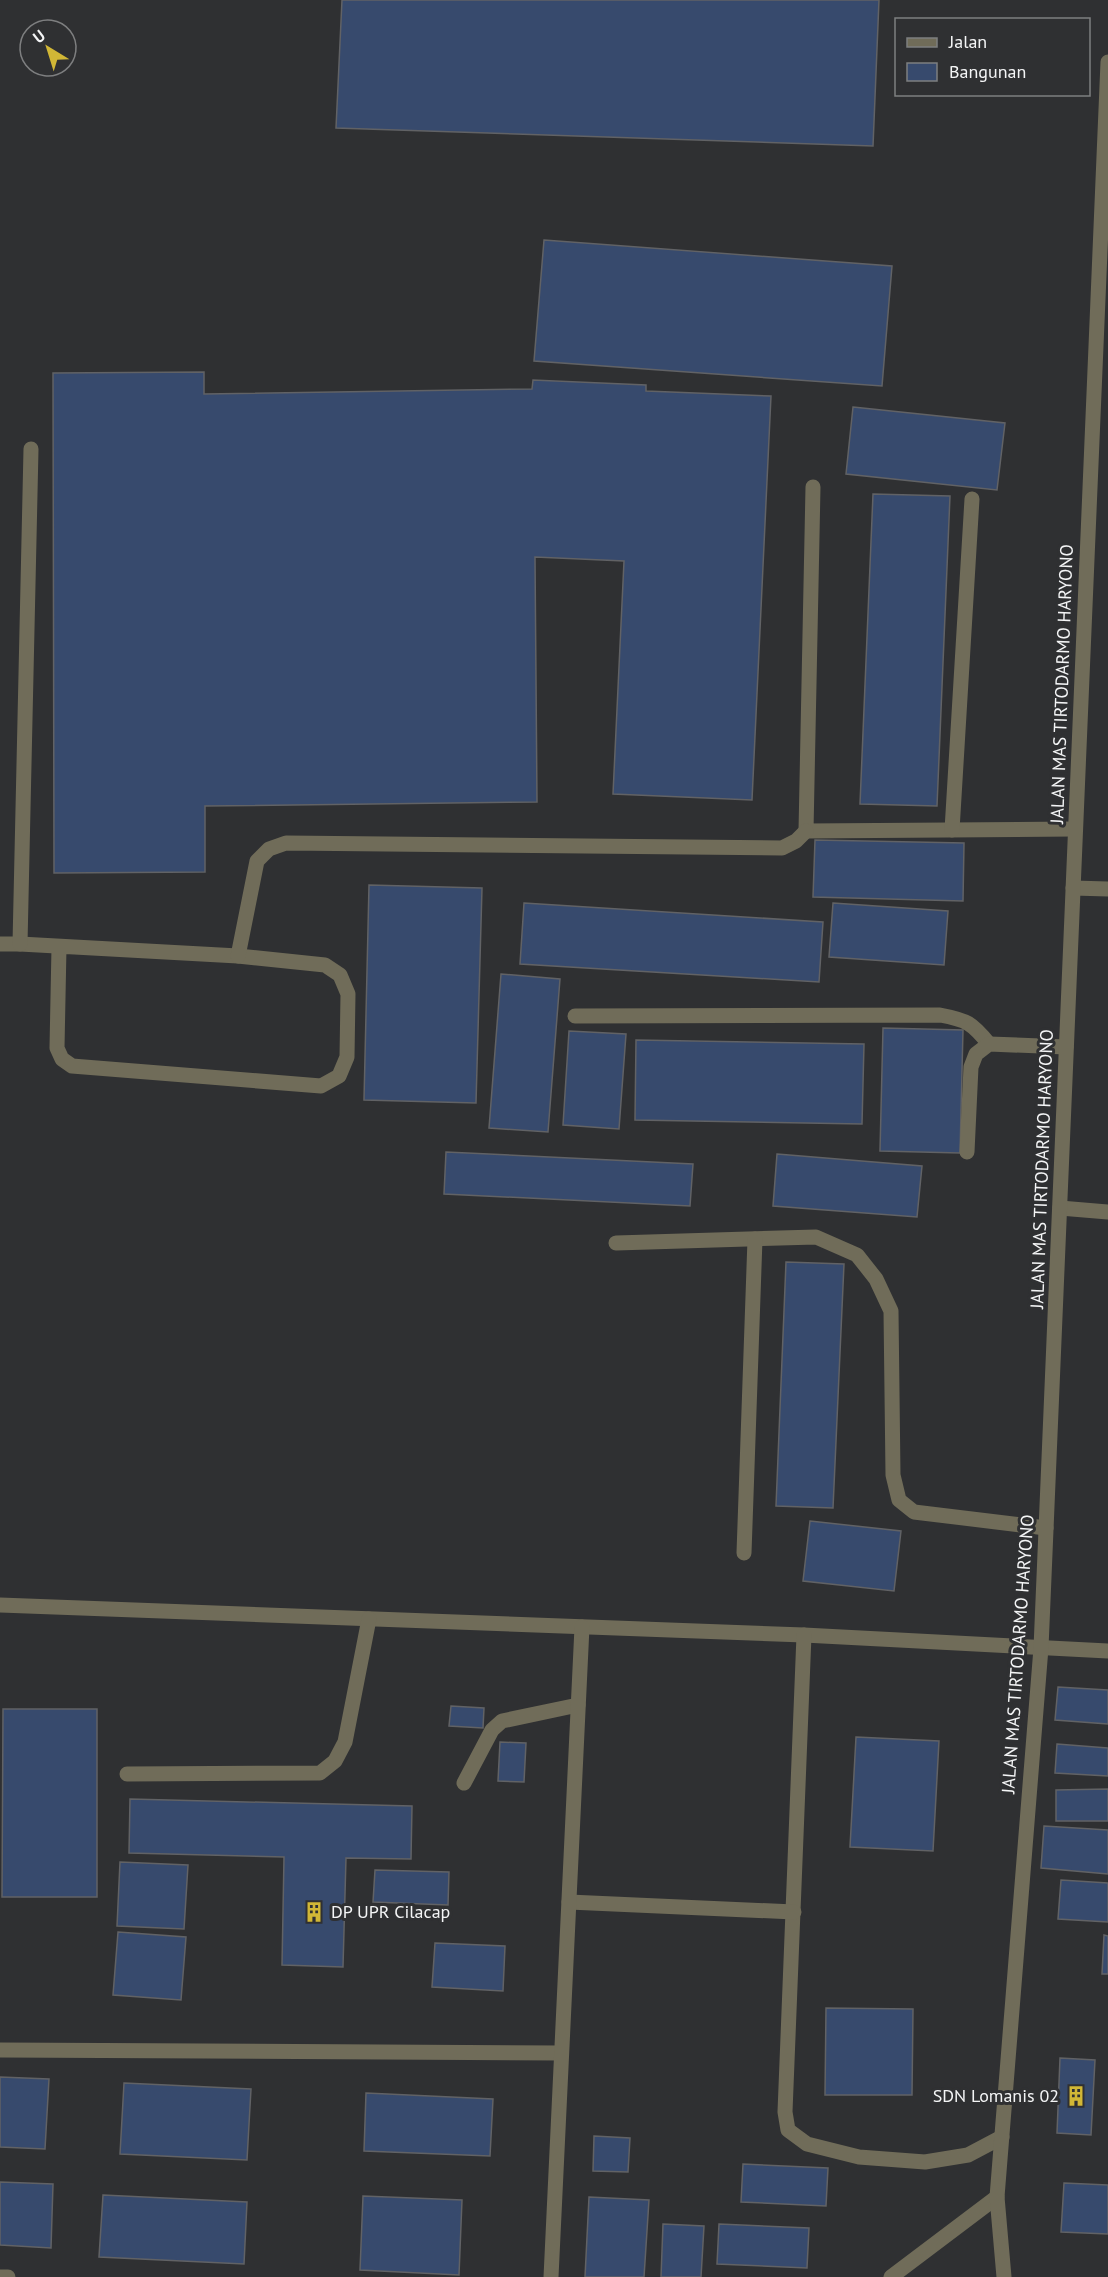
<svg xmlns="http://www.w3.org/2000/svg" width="1108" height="2277" font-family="'PT Sans',sans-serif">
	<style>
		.building { fill: #374a6d; stroke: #616265; stroke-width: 1.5 }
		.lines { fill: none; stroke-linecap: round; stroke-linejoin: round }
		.minor { stroke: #706c59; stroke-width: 15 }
		.labels { text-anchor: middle; stroke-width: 6; stroke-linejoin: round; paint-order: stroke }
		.street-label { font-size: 18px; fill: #f4f5f6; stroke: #2f3032 }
		.poi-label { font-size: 18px; fill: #f4f5f6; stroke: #2f3032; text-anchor: start }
	</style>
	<rect width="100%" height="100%" fill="#2f3032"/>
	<g class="building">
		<path d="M342,0H879L873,146L336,128Z"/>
		<path d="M544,240L892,266L882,386L534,361Z"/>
		<path d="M204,372V394L532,389L533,380L646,385V391L771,396L752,800L613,794L624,561L535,557L537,802L205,806V872L54,873L53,373Z"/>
		<path d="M853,407L1005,423L997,490L846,474Z"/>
		<path d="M873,494L950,496L937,806L860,804Z"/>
		<path d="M815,840L964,843L963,901L813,897Z"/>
		<path d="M369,885L482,888L476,1103L364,1100Z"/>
		<path d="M524,903L823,922L819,982L520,964Z"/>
		<path d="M833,903L948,911L944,965L829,957Z"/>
		<path d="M501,974L560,979L548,1132L489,1128Z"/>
		<path d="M883,1028L963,1030L960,1153L880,1151Z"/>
		<path d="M569,1031L626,1034L619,1129L563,1125Z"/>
		<path d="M636,1040L864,1044L862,1124L635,1120Z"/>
		<path d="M446,1152L693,1164L690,1206L444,1194Z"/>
		<path d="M777,1154L922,1166L917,1217L773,1206Z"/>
		<path d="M786,1262L844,1264L833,1508L776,1506Z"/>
		<path d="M810,1521L901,1531L894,1591L803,1581Z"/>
		<path d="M1058,1687L1108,1690V1724L1055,1720Z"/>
		<path d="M451,1706L484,1708L483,1728L449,1726Z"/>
		<path d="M3,1709H97V1897H2Z"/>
		<path d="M856,1737L939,1741L933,1851L850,1847Z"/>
		<path d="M500,1742L526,1743L524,1782L498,1781Z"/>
		<path d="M1057,1744L1108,1748V1776L1055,1773Z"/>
		<path d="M1108,1789V1821H1056V1790Z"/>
		<path d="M130,1799L412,1806L411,1859L346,1858L343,1967L282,1965L284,1857L129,1853Z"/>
		<path d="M1044,1826L1108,1830V1874L1041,1868Z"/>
		<path d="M120,1862L188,1865L184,1929L117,1926Z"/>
		<path d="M375,1870L449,1872L448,1905L373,1902Z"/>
		<path d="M1061,1880L1108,1883V1922L1058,1919Z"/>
		<path d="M118,1932L186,1937L181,2000L113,1995Z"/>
		<path d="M1104,1935L1108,1936V1974H1102Z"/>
		<path d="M435,1943L505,1946L503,1991L432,1987Z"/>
		<path d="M826,2008L913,2009L912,2095H825Z"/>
		<path d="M1060,2058L1095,2060L1091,2135L1057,2133Z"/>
		<path d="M0,2077L49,2079L45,2149L0,2147Z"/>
		<path d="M124,2083L251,2089L247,2160L120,2154Z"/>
		<path d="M366,2093L493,2099L490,2156L364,2151Z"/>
		<path d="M594,2136L630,2138L628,2172L593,2171Z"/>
		<path d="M743,2164L828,2168L826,2206L741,2202Z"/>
		<path d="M0,2182L53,2184L51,2248L0,2245Z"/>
		<path d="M1064,2183L1108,2185V2234L1061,2232Z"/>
		<path d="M103,2195L247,2202L244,2264L99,2257Z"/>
		<path d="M363,2196L462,2200L459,2275L360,2270Z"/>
		<path d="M589,2197L649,2200L644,2277H585Z"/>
		<path d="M663,2224L704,2226L701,2277H661Z"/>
		<path d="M719,2224L809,2228L807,2268L717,2264Z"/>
	</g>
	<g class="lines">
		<g class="minor">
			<path d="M813,487L806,831L1075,829"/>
			<path d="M952,830L972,499"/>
			<path d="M1073,888L1108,889"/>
			<path d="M0,944H20L238,956L325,965L340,975L348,994L347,1057L339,1076L321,1086L72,1066L62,1059L57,1048L59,947"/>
			<path d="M20,944L31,449"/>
			<path d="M238,956L257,861L269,849L286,843L782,848L796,841L806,831"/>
			<path d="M575,1016L940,1015C967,1020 972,1023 989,1044"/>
			<path d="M967,1152L971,1067L976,1054L989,1044L1066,1047"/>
			<path d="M1060,1208L1108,1212"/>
			<path d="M616,1243L816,1237L857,1255L876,1279L891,1311L893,1475L899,1500L914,1512L1046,1528"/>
			<path d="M744,1553L755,1239"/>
			<path d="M0,1605L804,1635L1108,1651"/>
			<path d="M804,1635L785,2112L788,2130L807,2144L859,2157L925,2162L968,2155L1002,2137"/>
			<path d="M127,1774L320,1773L335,1761L345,1742L369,1619"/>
			<path d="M464,1783L492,1730L502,1721L578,1705"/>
			<path d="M569,1902L794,1912"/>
			<path d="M0,2050L561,2053"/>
			<path d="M0,2277H8"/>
			<path d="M551,2277L582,1627"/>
			<path d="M891,2277L997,2197"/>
			<path d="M1004,2277L997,2197L1041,1648L1108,62"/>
		</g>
	</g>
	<defs>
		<g id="building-bare" transform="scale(1.62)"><path d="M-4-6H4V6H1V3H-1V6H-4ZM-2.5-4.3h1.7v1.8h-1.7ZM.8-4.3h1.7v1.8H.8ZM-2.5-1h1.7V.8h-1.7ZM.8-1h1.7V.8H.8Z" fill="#d1b736" stroke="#2f3032" stroke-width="2.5" paint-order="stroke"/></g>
	</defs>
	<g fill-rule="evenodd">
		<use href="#building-bare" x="314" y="1912"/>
		<use href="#building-bare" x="1076" y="2096"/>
	</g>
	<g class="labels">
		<g class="street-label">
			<text transform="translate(1062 684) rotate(-88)" y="6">JALAN MAS TIRTODARMO HARYONO</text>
			<text transform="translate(1042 1169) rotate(-88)" y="6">JALAN MAS TIRTODARMO HARYONO</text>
			<text transform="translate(1018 1654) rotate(-86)" y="6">JALAN MAS TIRTODARMO HARYONO</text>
		</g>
		<g class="poi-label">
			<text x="331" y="1918">DP UPR Cilacap</text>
			<text x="1059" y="2102" text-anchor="end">SDN Lomanis 02</text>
		</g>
	</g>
	<rect x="895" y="18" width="195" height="78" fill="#2f3032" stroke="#7e7f80" stroke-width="1.5"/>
	<rect x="907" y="38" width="30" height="9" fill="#706c59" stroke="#7e7f80" stroke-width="1.5"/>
	<text x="949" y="48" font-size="18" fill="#f4f5f6">Jalan</text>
	<rect x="907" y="63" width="30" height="18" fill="#374a6d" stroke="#7e7f80" stroke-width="1.5"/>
	<text x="949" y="78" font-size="18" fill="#f4f5f6">Bangunan</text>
	<g transform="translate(48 48) rotate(322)"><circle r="28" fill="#2f3032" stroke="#7e7f80" stroke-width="1.5"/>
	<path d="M0-4.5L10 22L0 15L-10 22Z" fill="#d1b736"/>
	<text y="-9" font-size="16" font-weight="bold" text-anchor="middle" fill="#f4f5f6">U</text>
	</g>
</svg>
